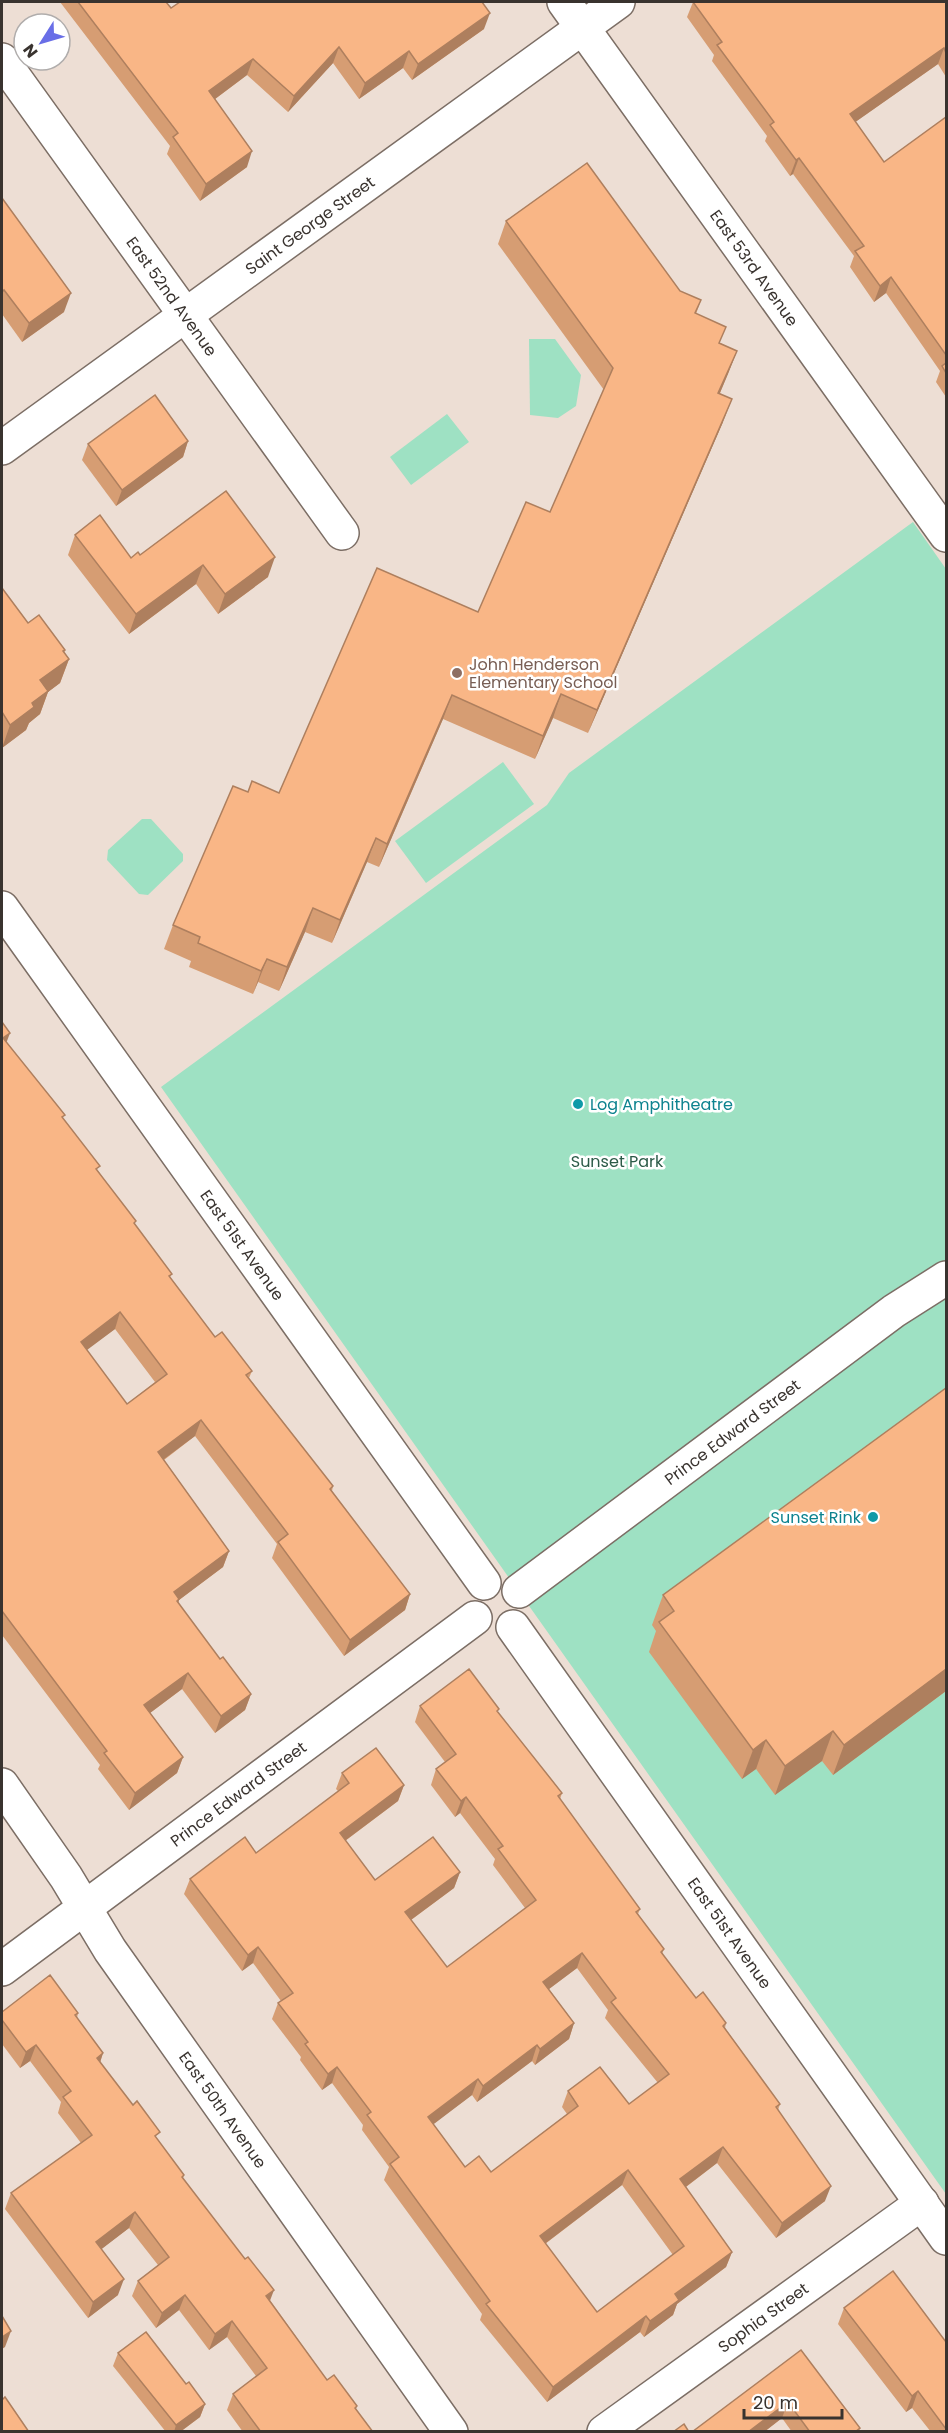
<svg xmlns="http://www.w3.org/2000/svg" width="948" height="2433" font-family="Poppins,sans-serif">
	<style>
		.green { fill: #9ee1c3 }
		.lines { fill: none; stroke-linecap: round; stroke-linejoin: round }
		.street-casing { stroke: #7c6e65; stroke-width: 36 }
		.street { stroke: #fff; stroke-width: 33 }
		.wall { fill: #d69d73; fill-rule: evenodd }
		.shaded-wall { fill: #ae7f5e }
		.building { fill: #f9b686; stroke: #ae7f5e; stroke-width: 1.5; fill-rule: evenodd }
		.education-dot { fill: #8d6e63; stroke: #fff; stroke-width: 2 }
		.culture-dot { fill: #0f9aa8; stroke: #fff; stroke-width: 2 }
		.labels { text-anchor: middle; stroke-width: 5; stroke-linejoin: round; paint-order: stroke }
		.street-label { font-size: 16px; fill: #39332f; stroke: #fff }
		.education-label { font-size: 16px; fill: #785e54; stroke: #fff; text-anchor: start }
		.culture-label { font-size: 16px; fill: #0d838f; stroke: #fff; text-anchor: start }
		.park-label { font-size: 16px; fill: #2c5b48; stroke: #fff }
	</style>
	<rect width="100%" height="100%" fill="#edded4"/>
	<g class="green">
		<path d="M529,339H555L581,375L576,406L558,418L530,415Z"/>
		<path d="M447,414L469,442L411,485L390,457Z"/>
		<path d="M913,522L946,569V2194L161,1087L547,805L569,773Z"/>
		<path d="M503,762L534,804L426,883L395,841Z"/>
		<path d="M142,819H151L183,854V861L148,895L139,894L107,860L108,850Z"/>
	</g>
	<g class="lines">
		<g class="street-casing">
			<g id="street">
				<path id="s1" d="M564,2L946,535"/>
				<path id="s2" d="M2,60L342,533"/>
				<path id="s3" d="M2,448L618,2"/>
				<path id="s4" d="M2,908L484,1583"/>
				<path id="s5" d="M519,1591L894,1311L946,1278"/>
				<path id="s6" d="M513,1627L946,2238"/>
				<path id="s7" d="M2,1785L66,1877L110,1950L451,2432"/>
				<path id="s8" d="M2,1969L475,1618"/>
				<path id="s9" d="M604,2432L922,2203"/>
			</g>
		</g>
		<use href="#street" class="street"/>
	</g>
	<g class="wall">
		<path d="M60,2H166L171,8L484,29L412,80L403,68L359,99L333,63L288,112L247,75L215,99L247,167L200,201L167,154L170,146Z"/>
		<path d="M693,2H946V77L938,64L855,122L884,162L946,117V397L936,382L940,371L886,293L874,302L850,267L854,256L793,174L790,176L765,141L767,136L712,61L714,55L687,17Z"/>
		<path d="M2,198L64,312L22,342L2,314Z"/>
		<path d="M506,221L701,300L696,314L720,343L737,351L720,393L723,422L588,733L553,718L535,759L443,719L379,867L367,862L332,943L305,932L279,991L258,982L253,994L189,967L191,961L164,949L173,925L248,792L279,793L478,612L550,512L604,390L498,244Z"/>
		<path d="M188,441L183,457L116,506L82,460L88,444Z"/>
		<path d="M226,491L268,577L218,614L196,584L129,634L68,555L75,535L131,558L140,555Z"/>
		<path d="M2,588L28,623L65,650L64,652L69,659L60,683L48,692L40,714L29,723L26,730L2,748Z"/>
		<path d="M2,1022L6,1042L63,1119L135,1225L172,1274L170,1277L215,1337L252,1371L249,1378L333,1486L332,1491L410,1594L405,1610L344,1656L272,1558L277,1544L195,1436L164,1460L229,1551L223,1567L179,1600L178,1603L220,1659L251,1694L245,1710L215,1733L182,1689L150,1713L183,1757L177,1773L129,1810L98,1769L100,1765L2,1635ZM115,1329L155,1382L127,1404L86,1350Z"/>
		<path d="M946,1388V1691L833,1775L822,1761L775,1795L756,1769L742,1779L649,1652L656,1631L652,1625L663,1595Z"/>
		<path d="M420,1706L498,1712L562,1793L560,1799L640,1909L638,1914L664,1949L662,1954L696,1998L726,2023L725,2028L780,2104L778,2110L825,2201L776,2238L717,2163L686,2187L732,2252L726,2267L677,2304L673,2315L644,2337L640,2332L547,2402L480,2320L482,2314L384,2180L389,2167L362,2130L363,2125L332,2083L322,2090L300,2060L301,2057L272,2019L278,2003L281,2001L253,1963L242,1971L184,1894L190,1879L256,1853L338,1791L336,1789L342,1773L404,1785L398,1801L345,1841L375,1880L460,1872L454,1888L411,1920L447,1967L525,1908L493,1865L495,1859L460,1813L455,1817L431,1785L436,1769L445,1762L415,1722ZM577,1968L608,2010L605,2018L658,2083L629,2104L568,2091L562,2107L567,2114L491,2172L465,2167L433,2124L472,2095L477,2102L532,2061L535,2065L569,2039L574,2023L549,1989ZM622,2185L673,2255L597,2312L545,2244Z"/>
		<path d="M2,2012L78,2013L77,2018L103,2053L100,2062L184,2175L183,2178L327,2380L357,2406L356,2409L373,2432H243L227,2410L233,2394L256,2376L227,2337L209,2350L179,2310L156,2328L132,2296L138,2281L158,2265L129,2228L101,2249L118,2295L88,2318L5,2209L11,2193L81,2143L58,2113L61,2102L30,2061L20,2068L2,2044Z"/>
		<path d="M844,2308L946,2342V2432H931L912,2408L906,2412L838,2324Z"/>
		<path d="M801,2350L860,2428L859,2432H792L782,2418L764,2432H692Z"/>
		<path d="M118,2353L186,2384L205,2404L200,2417L180,2432H166L113,2366Z"/>
	</g>
	<g class="shaded-wall">
		<path d="M490,13L484,29L412,80L418,64Z"/>
		<path d="M339,47L333,63L288,112L294,96Z"/>
		<path d="M944,48L938,64L844,130L850,114Z"/>
		<path d="M409,51L403,68L359,99L365,83Z"/>
		<path d="M253,59L247,75L203,108L209,91Z"/>
		<path d="M252,151L247,167L200,201L206,184Z"/>
		<path d="M799,158L793,174L790,176L796,160Z"/>
		<path d="M891,277L886,293L874,302L880,286Z"/>
		<path d="M71,293L64,312L22,342L29,323Z"/>
		<path d="M737,351L728,374L710,416L718,393Z"/>
		<path d="M732,399L723,422L588,733L597,710Z"/>
		<path d="M188,441L183,457L116,506L122,490Z"/>
		<path d="M275,557L268,577L218,614L225,594Z"/>
		<path d="M203,565L196,584L129,634L136,614Z"/>
		<path d="M65,650L58,667L69,659L60,683L48,692L40,714L29,723L26,730L2,748L10,725L40,680Z"/>
		<path d="M561,694L553,718L535,759L543,736Z"/>
		<path d="M452,695L443,719L379,867L387,844Z"/>
		<path d="M376,838L367,862L332,943L340,920Z"/>
		<path d="M313,908L305,932L279,991L287,967Z"/>
		<path d="M267,959L258,982L253,994L261,971Z"/>
		<path d="M10,1033L4,1049L3,1038Z"/>
		<path d="M120,1312L115,1329L75,1359L81,1342Z"/>
		<path d="M201,1420L195,1436L152,1468L158,1452Z"/>
		<path d="M229,1551L223,1567L179,1600L174,1615V1592Z"/>
		<path d="M410,1594L405,1610L344,1656L350,1640Z"/>
		<path d="M946,1669V1691L833,1775L844,1745Z"/>
		<path d="M188,1673L182,1689L138,1722L144,1705Z"/>
		<path d="M251,1694L245,1710L215,1733L221,1716Z"/>
		<path d="M833,1731L822,1761L775,1795L785,1766Z"/>
		<path d="M766,1740L756,1769L742,1779L753,1750Z"/>
		<path d="M183,1757L177,1773L129,1810L135,1793Z"/>
		<path d="M404,1785L398,1801L334,1849L340,1833Z"/>
		<path d="M466,1797L460,1813L455,1817L461,1801Z"/>
		<path d="M460,1872L454,1888L400,1928L405,1912Z"/>
		<path d="M258,1947L253,1963L242,1971L248,1955Z"/>
		<path d="M582,1953L577,1968L537,1998L543,1982Z"/>
		<path d="M574,2023L569,2039L535,2065L540,2049Z"/>
		<path d="M36,2045L30,2061L20,2068L26,2052Z"/>
		<path d="M537,2045L532,2061L477,2102L483,2086Z"/>
		<path d="M103,2053L98,2069L97,2058Z"/>
		<path d="M337,2067L332,2083L322,2090L328,2074Z"/>
		<path d="M478,2079L472,2095L422,2133L428,2117Z"/>
		<path d="M723,2147L717,2163L675,2195L680,2179Z"/>
		<path d="M628,2170L622,2185L534,2252L540,2236Z"/>
		<path d="M831,2186L825,2201L776,2238L782,2223Z"/>
		<path d="M135,2212L129,2228L90,2258L96,2242Z"/>
		<path d="M732,2252L726,2267L677,2304L673,2315L644,2337L650,2321L675,2294Z"/>
		<path d="M124,2279L118,2295L88,2318L93,2302Z"/>
		<path d="M274,2290L268,2306L266,2296Z"/>
		<path d="M185,2295L179,2310L156,2328L162,2313Z"/>
		<path d="M646,2316L640,2332L547,2402L553,2387Z"/>
		<path d="M232,2321L227,2337L209,2350L215,2334Z"/>
		<path d="M11,2331L5,2347L2,2349V2337Z"/>
		<path d="M918,2391L912,2408L906,2412L912,2396Z"/>
		<path d="M788,2402L782,2418L764,2432H748Z"/>
		<path d="M205,2404L200,2417L180,2432H174L176,2425Z"/>
	</g>
	<g class="building">
		<path d="M78,2H166L171,8L180,2H482L490,13L418,64L409,51L365,83L339,47L294,96L253,59L209,91L252,151L206,184L173,137L178,133Z"/>
		<path d="M693,2H946V53L944,48L850,114L884,162L946,117V355L891,277L880,286L855,251L864,246L799,158L796,160L770,125L774,122L717,45L722,42Z"/>
		<path d="M587,163L680,291L701,300L695,313L726,327L719,343L737,351L718,393L732,399L597,710L561,694L543,736L452,695L387,844L376,838L340,920L313,908L287,967L267,959L261,971L198,943L200,937L173,925L233,786L248,792L252,781L279,793L377,568L478,612L526,502L550,512L613,368L506,221Z"/>
		<path d="M2,198L71,293L29,323L4,290L2,292Z"/>
		<path d="M946,363V373L942,366Z"/>
		<path d="M155,395L188,441L122,490L88,444Z"/>
		<path d="M226,491L275,557L225,594L203,565L136,614L75,535L100,515L131,558L138,552L140,555Z"/>
		<path d="M2,588L28,623L39,615L65,650L63,651L69,659L40,680L48,691L32,703L34,707L10,725L2,712Z"/>
		<path d="M2,1022L10,1033L3,1038L65,1115L62,1117L100,1166L96,1169L136,1221L134,1223L172,1274L169,1276L215,1337L222,1332L252,1371L246,1375L333,1486L330,1489L410,1594L350,1640L278,1542L288,1534L201,1420L158,1452L229,1551L174,1592L179,1599L177,1601L220,1659L223,1657L251,1694L221,1716L188,1673L144,1705L183,1757L135,1793L104,1753L107,1751L2,1611ZM120,1312L167,1374L127,1404L81,1342Z"/>
		<path d="M946,1388V1669L844,1745L833,1731L785,1766L766,1740L753,1750L659,1622L674,1611L663,1595Z"/>
		<path d="M469,1669L499,1709L497,1711L562,1793L558,1796L640,1909L636,1912L664,1949L661,1952L696,1998L703,1992L726,2023L723,2026L780,2104L776,2107L831,2186L782,2223L723,2147L680,2179L732,2252L675,2294L679,2300L650,2321L646,2316L553,2387L486,2304L490,2301L390,2164L399,2157L367,2115L371,2112L337,2067L328,2074L305,2044L308,2042L278,2003L293,1993L258,1947L248,1955L190,1879L245,1837L256,1853L349,1783L342,1773L376,1748L404,1785L340,1833L375,1880L433,1837L460,1872L405,1912L447,1967L536,1900L498,1849L503,1846L466,1797L461,1801L436,1769L456,1754L420,1706ZM582,1953L616,1998L611,2002L669,2074L629,2104L600,2067L568,2091L578,2106L491,2172L479,2156L465,2167L428,2117L478,2079L483,2086L537,2045L540,2049L574,2023L543,1982ZM628,2170L684,2246L597,2312L540,2236Z"/>
		<path d="M50,1975L78,2013L75,2015L103,2053L97,2058L133,2105L137,2101L160,2132L155,2136L184,2175L182,2177L245,2259L248,2257L274,2290L266,2296L327,2380L334,2375L357,2406L355,2408L373,2432H261L233,2394L267,2368L232,2321L215,2334L185,2295L162,2313L138,2281L169,2257L135,2212L96,2242L124,2279L93,2302L11,2193L92,2135L63,2097L71,2091L36,2045L26,2052L2,2020V2012Z"/>
		<path d="M893,2271L946,2342V2429L918,2391L912,2396L844,2308Z"/>
		<path d="M2,2316L11,2331L2,2337Z"/>
		<path d="M146,2332L186,2384L189,2382L205,2404L176,2425L118,2353Z"/>
		<path d="M801,2350L860,2428L855,2432H810L788,2402L748,2432H692Z"/>
		<path d="M5,2397L29,2432H2V2400Z"/>
		<path d="M684,2424L689,2432H673Z"/>
	</g>
	<circle class="education-dot" cx="457" cy="673" r="6"/>
	<g class="culture-dot">
		<circle cx="578" cy="1104" r="6"/>
		<circle cx="873" cy="1517" r="6"/>
	</g>
	<g class="labels">
		<g class="street-label">
			<text dy="6" stroke="none"><textPath href="#s3" startOffset="380">Saint George Street</textPath></text>
			<text dy="6" stroke="none"><textPath href="#s1" startOffset="327">East 53rd Avenue</textPath></text>
			<text dy="6" stroke="none"><textPath href="#s2" startOffset="291">East 52nd Avenue</textPath></text>
			<text dy="6" stroke="none"><textPath href="#s4" startOffset="414">East 51st Avenue</textPath></text>
			<text dy="6" stroke="none"><textPath href="#s5" startOffset="266">Prince Edward Street</textPath></text>
			<text dy="6" stroke="none"><textPath href="#s8" startOffset="294">Prince Edward Street</textPath></text>
			<text dy="6" stroke="none"><textPath href="#s6" startOffset="375">East 51st Avenue</textPath></text>
			<text dy="6" stroke="none"><textPath href="#s7" startOffset="393">East 50th Avenue</textPath></text>
			<text dy="6" stroke="none"><textPath href="#s9" startOffset="196">Sophia Street</textPath></text>
		</g>
		<g class="education-label">
			<text x="469" y="670">John Henderson<tspan x="469" dy="18">Elementary School</tspan></text>
		</g>
		<g class="culture-label">
			<text x="590" y="1110">Log Amphitheatre</text>
			<text x="861" y="1523" text-anchor="end">Sunset Rink</text>
		</g>
		<g class="park-label">
			<text x="617" y="1167">Sunset Park</text>
		</g>
	</g>
	<rect width="948" height="2433" fill="none" stroke="#39332f" stroke-width="6"/>
	<g transform="translate(42 42) rotate(233)"><circle r="28" fill="#ffffff" stroke="#b0adac" stroke-width="1.5"/>
	<path d="M0-4.5L10 22L0 15L-10 22Z" fill="#696ee7"/>
	<text y="-9" font-size="16" font-weight="bold" text-anchor="middle" fill="#39332f">N</text>
	</g>
	<path d="M744 2409v9h98v-9" fill="none" stroke="#39332f" stroke-width="3"/>
	<text x="753" y="2409" font-size="18" fill="#39332f" stroke="#ffffff" stroke-width="4.5" paint-order="stroke">20 m</text>
</svg>
